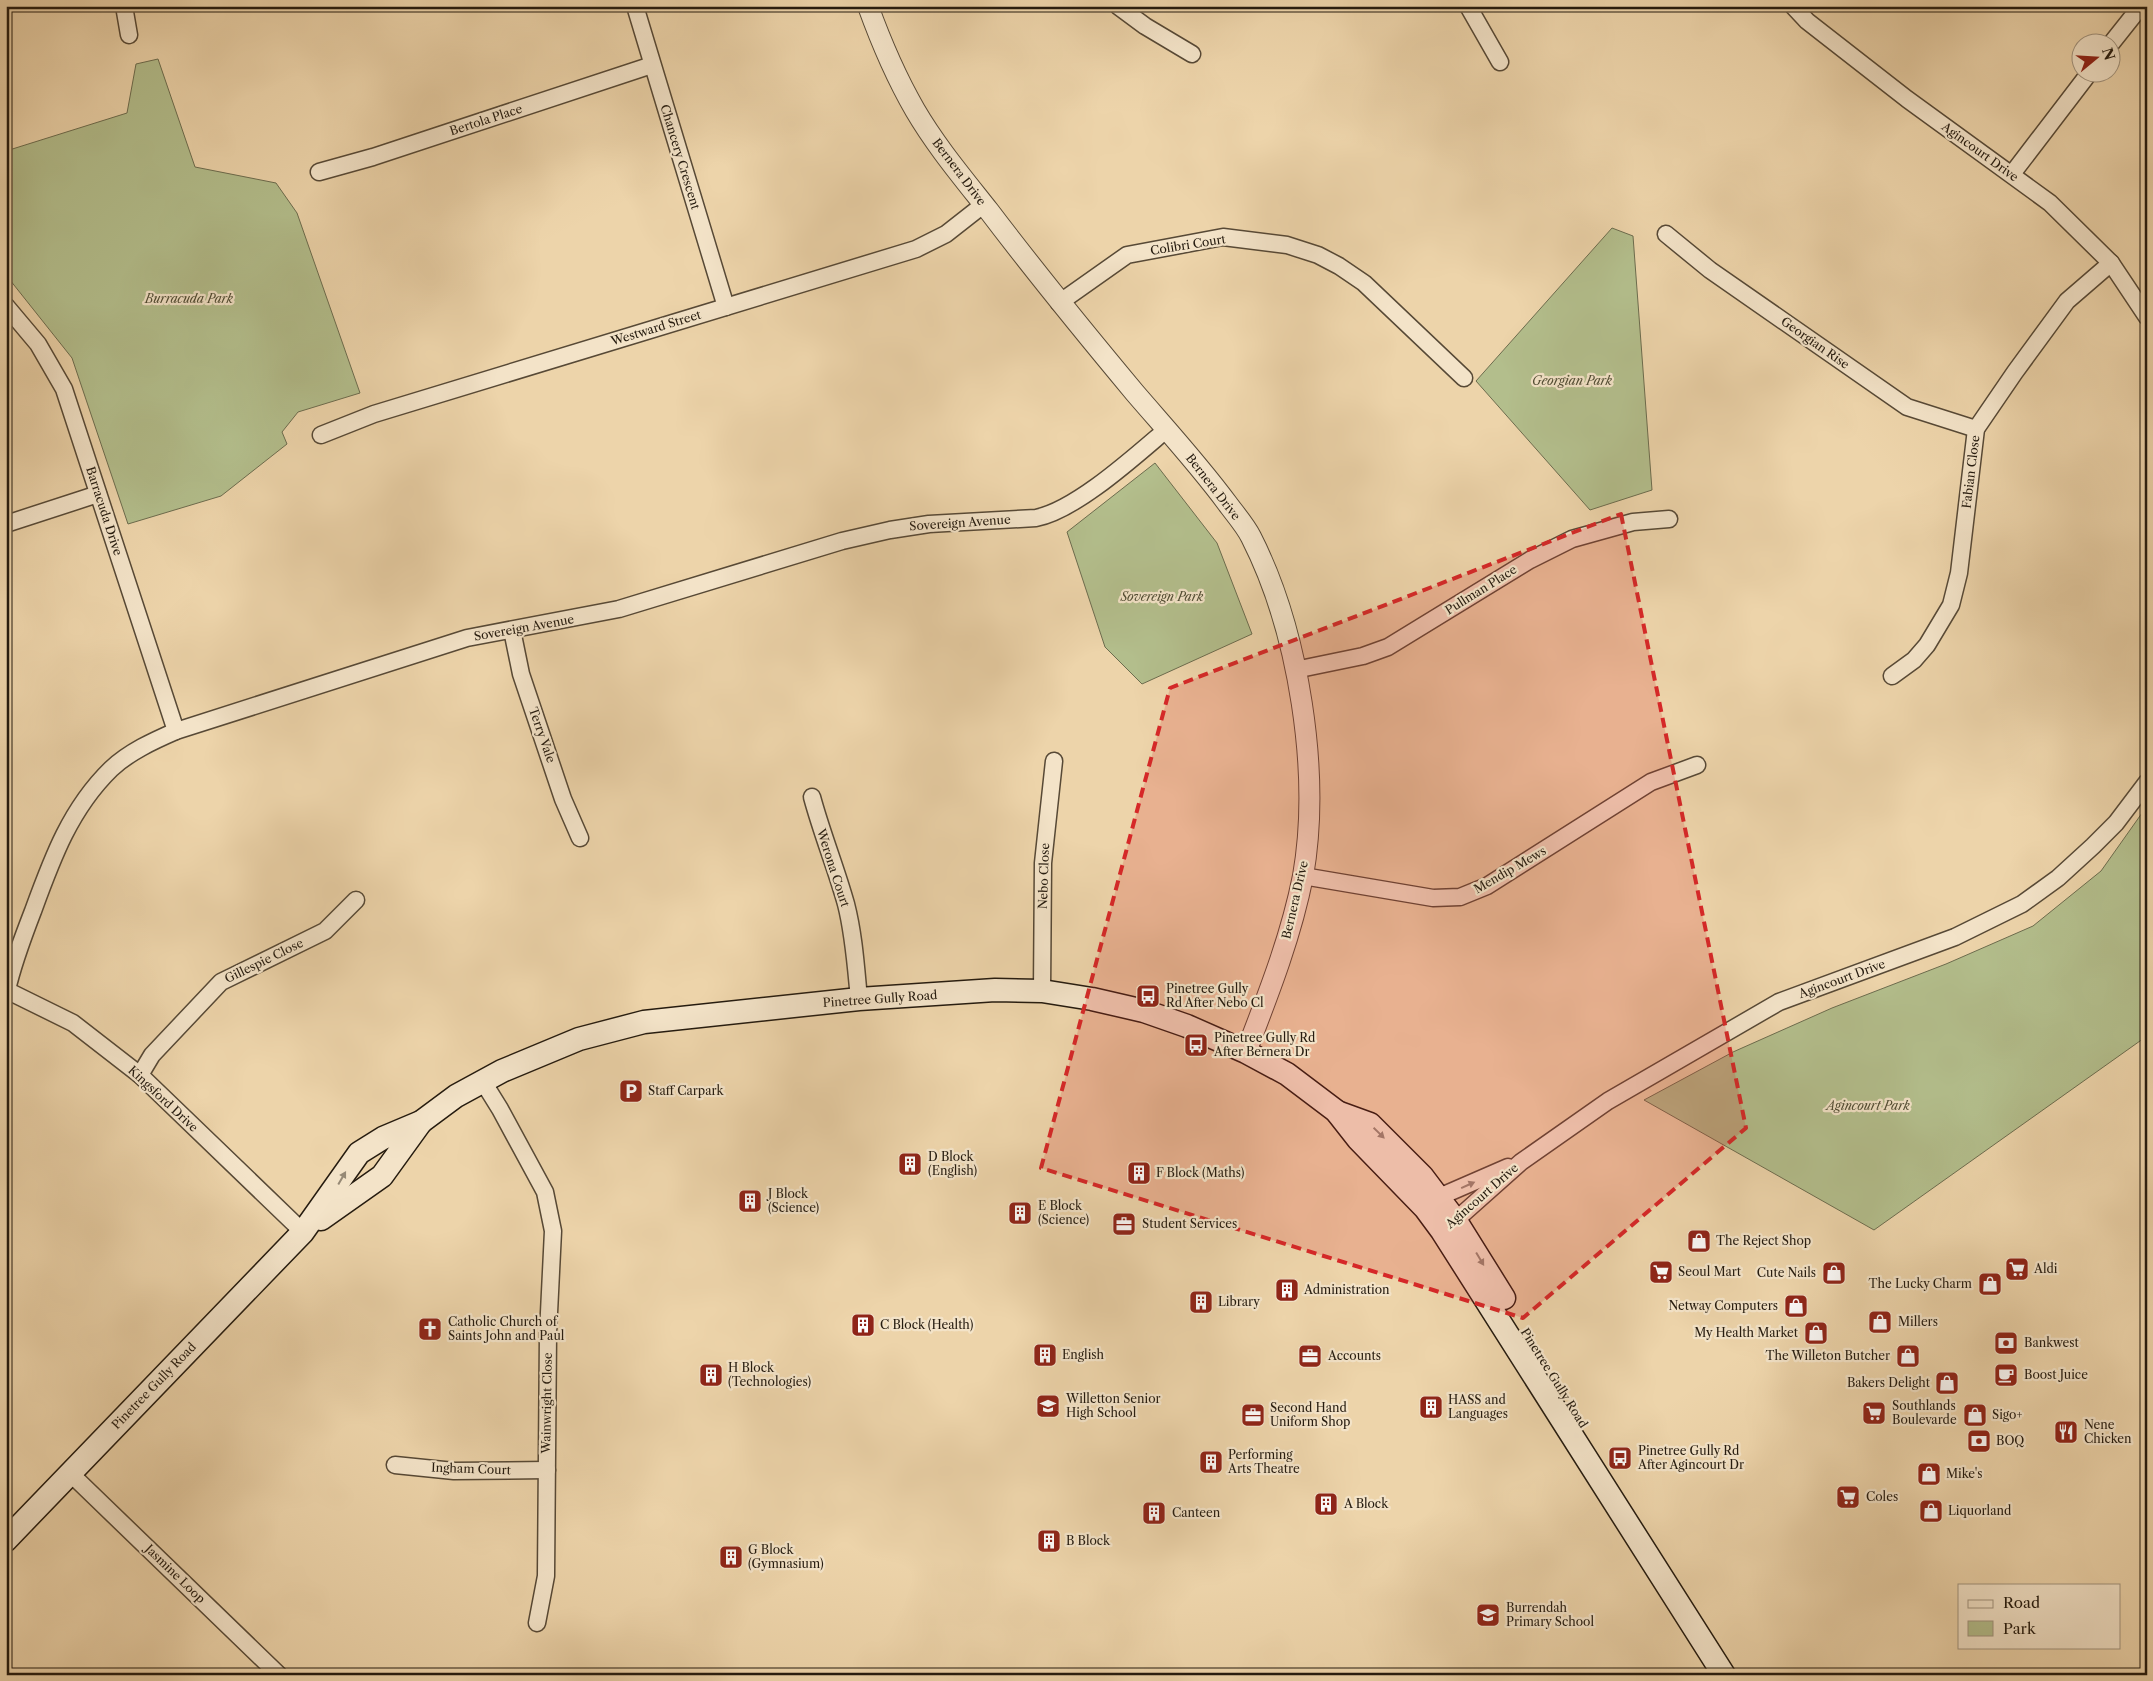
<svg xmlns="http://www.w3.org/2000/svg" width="2153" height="1681" font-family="'Libre Caslon Text',serif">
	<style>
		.green { fill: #b3be8c; stroke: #6c6c4e }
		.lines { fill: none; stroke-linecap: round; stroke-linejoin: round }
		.minor-casing { stroke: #574936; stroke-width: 19 }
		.tertiary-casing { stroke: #574936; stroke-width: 22 }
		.secondary-casing { stroke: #251b0f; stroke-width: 25 }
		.minor { stroke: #f3e3c8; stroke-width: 16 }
		.tertiary { stroke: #f3e3c8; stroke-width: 20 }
		.secondary { stroke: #f3e3c8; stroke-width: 22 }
		.oneway { fill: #968975 }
		.marked { fill: #d62828; fill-opacity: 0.2; stroke: #d62828; stroke-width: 4; stroke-dasharray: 10 6; stroke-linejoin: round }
		.labels { text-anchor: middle; stroke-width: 4.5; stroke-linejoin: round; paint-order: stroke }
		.street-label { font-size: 12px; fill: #251b0f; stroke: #f3e3c8 }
		.park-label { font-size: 12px; font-style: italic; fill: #504c34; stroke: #f3e3c8 }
		.poi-label { font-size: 12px; fill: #251b0f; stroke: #f3e3c8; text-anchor: start }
	</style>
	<rect width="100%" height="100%" fill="#edd4aa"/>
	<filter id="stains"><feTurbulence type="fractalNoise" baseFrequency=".004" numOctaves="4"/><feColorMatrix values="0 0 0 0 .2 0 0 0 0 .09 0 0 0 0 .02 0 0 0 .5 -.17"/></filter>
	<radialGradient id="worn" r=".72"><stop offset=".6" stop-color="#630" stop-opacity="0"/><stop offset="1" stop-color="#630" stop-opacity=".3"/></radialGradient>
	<g class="green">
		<path d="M158,59L195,167L276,183L297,213L360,393L298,412L282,432L287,444L221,496L128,524L72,358L6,275V151L127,113L136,64Z"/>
		<path d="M1612,228L1633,236L1652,490L1590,510L1476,381Z"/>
		<path d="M1155,463L1217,543L1252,634L1142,684L1105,647L1067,532Z"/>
		<path d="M2147,806V1036L1874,1230L1644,1100L1733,1052L1832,1008L1946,964L2033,926L2101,871Z"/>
	</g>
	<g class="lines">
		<g class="minor-casing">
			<g id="minor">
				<path d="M124,6L129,35"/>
				<path d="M635,6L726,307"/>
				<path d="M1118,6L1145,26L1192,54"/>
				<path d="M1468,6L1500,62"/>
				<path d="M1793,6L1807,21L1907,99L2050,203L2111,263L2147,317"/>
				<path d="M2110,45L2141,6"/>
				<path d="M319,172L373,157L652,65"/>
				<path d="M2012,174L2090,72"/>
				<path d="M1666,234L1710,270L1907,407L1976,429"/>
				<path d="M1059,303L1127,255L1223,237L1287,245L1318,255L1339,266L1364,283L1464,378"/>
				<path d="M6,306L38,344L64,389L176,731"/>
				<path d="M321,435L374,414L916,249L946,234L983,205"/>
				<path d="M6,524L98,494"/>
				<path d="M512,630L521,674L563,799L580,838"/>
				<path d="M1295,670L1363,656L1388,647L1530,560L1572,539L1633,522L1669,519"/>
				<path d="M1892,676L1914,660L1927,645L1951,605L1959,573L1976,429L2015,372L2067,301L2111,263"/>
				<path d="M812,797C822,834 836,868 846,904C854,935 856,968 859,999"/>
				<path d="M1303,876L1433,898L1460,897L1487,886L1651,782L1697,765"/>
				<path d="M6,990L73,1023L140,1075L303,1232"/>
				<path d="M7,990C13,963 23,937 33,911C52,859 70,809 111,769C129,752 153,741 176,731L467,638L619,609L842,541L890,530L929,524L1036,518C1076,510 1134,457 1167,429"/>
				<path d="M1042,991L1043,863L1054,761"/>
				<path d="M140,1075L152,1055L221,982L325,931L356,900"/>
				<path d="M482,1080L500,1109L545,1192L553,1231L548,1333L546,1576L537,1623"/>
				<path d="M1430,1203L1439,1197L1508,1167"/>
				<path d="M1448,1227L1521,1162L1608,1101L1779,1002L1955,937L2022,904L2058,878L2093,846L2116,823L2147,782"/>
				<path d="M395,1465L454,1471L547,1470"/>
				<path d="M71,1474L279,1675"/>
			</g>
		</g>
		<g class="tertiary-casing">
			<path id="tertiary" d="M868,6C881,42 896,77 915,110C936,146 963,178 989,211C1036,273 1085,333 1135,393C1166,429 1199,465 1227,503C1235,514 1245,525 1251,537C1299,631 1321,773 1303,876C1291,937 1268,995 1246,1052"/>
		</g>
		<g class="secondary-casing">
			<g id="secondary">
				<path d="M1337,1112L1370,1124L1422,1176L1456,1221L1504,1298"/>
				<path d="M321,1219L382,1176L421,1122"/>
				<path d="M6,1540L303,1232L359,1153L383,1138L421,1122L456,1096L502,1071L579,1039L644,1022L859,999L995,990L1042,991L1092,999L1144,1011L1187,1026L1246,1052L1287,1074L1336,1111L1358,1139L1425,1208L1442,1231L1724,1675"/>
			</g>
		</g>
		<use href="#minor" class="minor"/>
		<use href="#tertiary" class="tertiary"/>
		<use href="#secondary" class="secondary"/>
	</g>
	<defs><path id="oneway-solid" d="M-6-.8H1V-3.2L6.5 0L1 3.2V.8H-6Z" transform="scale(1.25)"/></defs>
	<g class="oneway">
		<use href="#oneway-solid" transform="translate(1379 1133) rotate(44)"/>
		<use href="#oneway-solid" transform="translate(342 1178) rotate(-60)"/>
		<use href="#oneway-solid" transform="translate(1468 1185) rotate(-24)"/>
		<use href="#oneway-solid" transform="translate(1480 1259) rotate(59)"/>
	</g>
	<path class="marked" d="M1621,514L1746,1128L1523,1318L1041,1168L1170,688Z"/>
	<defs>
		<g id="bus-square" transform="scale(1.25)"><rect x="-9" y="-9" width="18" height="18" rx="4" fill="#8f2418" stroke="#f3e3c8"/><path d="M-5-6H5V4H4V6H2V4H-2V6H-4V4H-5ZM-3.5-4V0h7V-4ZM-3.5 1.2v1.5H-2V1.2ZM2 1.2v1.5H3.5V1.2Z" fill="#fff"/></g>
		<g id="parking-square" transform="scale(1.25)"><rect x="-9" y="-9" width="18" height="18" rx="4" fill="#8f2418" stroke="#f3e3c8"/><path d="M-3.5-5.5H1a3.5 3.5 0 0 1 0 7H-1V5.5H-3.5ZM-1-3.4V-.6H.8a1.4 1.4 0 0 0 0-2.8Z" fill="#fff"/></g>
		<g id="building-square" transform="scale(1.25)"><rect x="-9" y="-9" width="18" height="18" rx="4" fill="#8f2418" stroke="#f3e3c8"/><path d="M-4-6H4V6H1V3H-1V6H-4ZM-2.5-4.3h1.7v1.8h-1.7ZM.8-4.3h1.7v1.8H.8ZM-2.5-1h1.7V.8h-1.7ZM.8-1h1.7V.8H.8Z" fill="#fff"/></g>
		<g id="office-square" transform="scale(1.25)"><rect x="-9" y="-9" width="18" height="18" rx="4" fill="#8f2418" stroke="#f3e3c8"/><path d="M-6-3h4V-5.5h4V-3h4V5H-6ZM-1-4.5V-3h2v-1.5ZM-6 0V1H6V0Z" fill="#fff"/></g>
		<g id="shop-square" transform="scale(1.25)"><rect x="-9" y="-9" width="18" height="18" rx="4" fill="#8f2418" stroke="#f3e3c8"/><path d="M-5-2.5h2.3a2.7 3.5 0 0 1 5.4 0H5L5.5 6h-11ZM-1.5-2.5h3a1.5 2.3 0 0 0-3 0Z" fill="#fff"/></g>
		<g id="supermarket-square" transform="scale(1.25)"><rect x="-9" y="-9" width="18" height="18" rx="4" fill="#8f2418" stroke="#f3e3c8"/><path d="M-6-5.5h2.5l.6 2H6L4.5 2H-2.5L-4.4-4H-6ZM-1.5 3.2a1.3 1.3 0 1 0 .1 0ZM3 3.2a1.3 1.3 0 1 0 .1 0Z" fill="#fff"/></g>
		<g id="church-square" transform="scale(1.25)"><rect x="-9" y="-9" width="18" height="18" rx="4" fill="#8f2418" stroke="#f3e3c8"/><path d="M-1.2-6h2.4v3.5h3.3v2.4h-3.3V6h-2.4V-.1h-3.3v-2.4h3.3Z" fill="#fff"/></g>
		<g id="bank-square" transform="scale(1.25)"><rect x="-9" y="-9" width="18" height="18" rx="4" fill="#8f2418" stroke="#f3e3c8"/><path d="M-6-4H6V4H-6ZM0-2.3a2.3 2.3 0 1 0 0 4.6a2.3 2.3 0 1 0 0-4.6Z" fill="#fff"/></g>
		<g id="cafe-square" transform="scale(1.25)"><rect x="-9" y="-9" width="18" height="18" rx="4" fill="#8f2418" stroke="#f3e3c8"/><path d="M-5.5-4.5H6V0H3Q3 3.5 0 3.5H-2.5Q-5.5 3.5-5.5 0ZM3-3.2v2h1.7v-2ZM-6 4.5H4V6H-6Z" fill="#fff"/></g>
		<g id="school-square" transform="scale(1.25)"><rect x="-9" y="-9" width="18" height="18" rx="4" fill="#8f2418" stroke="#f3e3c8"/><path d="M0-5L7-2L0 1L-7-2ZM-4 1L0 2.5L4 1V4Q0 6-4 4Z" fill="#fff"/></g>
		<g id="restaurant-square" transform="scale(1.25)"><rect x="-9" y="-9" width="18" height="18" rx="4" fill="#8f2418" stroke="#f3e3c8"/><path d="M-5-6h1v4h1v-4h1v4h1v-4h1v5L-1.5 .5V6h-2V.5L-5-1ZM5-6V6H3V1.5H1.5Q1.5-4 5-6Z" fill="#fff"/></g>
	</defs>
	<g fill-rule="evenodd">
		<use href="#bus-square" x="1148" y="996"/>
		<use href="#bus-square" x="1196" y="1045"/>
		<use href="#parking-square" x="631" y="1091"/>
		<use href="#building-square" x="910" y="1164"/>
		<use href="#building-square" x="1139" y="1173"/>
		<use href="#building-square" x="750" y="1201"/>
		<use href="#building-square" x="1020" y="1213"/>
		<use href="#office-square" x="1124" y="1224"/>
		<use href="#shop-square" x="1699" y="1241"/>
		<use href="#supermarket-square" x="2017" y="1269"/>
		<use href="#supermarket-square" x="1661" y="1272"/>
		<use href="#shop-square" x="1834" y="1273"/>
		<use href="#shop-square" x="1990" y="1284"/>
		<use href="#building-square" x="1287" y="1290"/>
		<use href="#building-square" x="1201" y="1302"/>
		<use href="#shop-square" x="1796" y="1306"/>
		<use href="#shop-square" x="1880" y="1322"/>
		<use href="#building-square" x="863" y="1325"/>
		<use href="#church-square" x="430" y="1329"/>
		<use href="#shop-square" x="1816" y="1333"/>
		<use href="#bank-square" x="2006" y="1343"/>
		<use href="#building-square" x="1045" y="1355"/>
		<use href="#office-square" x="1310" y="1356"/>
		<use href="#shop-square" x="1908" y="1356"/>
		<use href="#building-square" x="711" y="1375"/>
		<use href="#cafe-square" x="2006" y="1375"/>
		<use href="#shop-square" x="1947" y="1383"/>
		<use href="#school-square" x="1048" y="1406"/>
		<use href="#building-square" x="1431" y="1407"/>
		<use href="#supermarket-square" x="1874" y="1413"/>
		<use href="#office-square" x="1253" y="1415"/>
		<use href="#shop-square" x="1975" y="1415"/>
		<use href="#restaurant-square" x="2066" y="1432"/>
		<use href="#bank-square" x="1979" y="1441"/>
		<use href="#bus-square" x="1620" y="1458"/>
		<use href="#building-square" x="1211" y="1462"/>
		<use href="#shop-square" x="1929" y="1474"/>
		<use href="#supermarket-square" x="1848" y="1497"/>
		<use href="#building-square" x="1326" y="1504"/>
		<use href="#shop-square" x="1931" y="1511"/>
		<use href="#building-square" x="1154" y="1513"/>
		<use href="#building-square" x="1049" y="1541"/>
		<use href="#building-square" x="731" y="1557"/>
		<use href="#school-square" x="1488" y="1615"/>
	</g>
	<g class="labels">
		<g class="street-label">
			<text transform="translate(486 120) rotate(-18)" y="4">Bertola Place</text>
			<text transform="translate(1980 152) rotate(36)" y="4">Agincourt Drive</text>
			<text transform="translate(680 157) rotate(73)" y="4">Chancery Crescent</text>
			<text transform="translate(959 172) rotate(53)" y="4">Bernera Drive</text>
			<text transform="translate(1188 245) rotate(-9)" y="4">Colibri Court</text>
			<text transform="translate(656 328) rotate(-17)" y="4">Westward Street</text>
			<text transform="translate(1815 343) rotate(35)" y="4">Georgian Rise</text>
			<text transform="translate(1971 472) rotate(-83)" y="4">Fabian Close</text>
			<text transform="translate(1213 487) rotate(52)" y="4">Bernera Drive</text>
			<text transform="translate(104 511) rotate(72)" y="4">Barracuda Drive</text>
			<text transform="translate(960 523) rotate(-4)" y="4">Sovereign Avenue</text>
			<text transform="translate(1481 590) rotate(-32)" y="4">Pullman Place</text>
			<text transform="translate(524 628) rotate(-10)" y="4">Sovereign Avenue</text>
			<text transform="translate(542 735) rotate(71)" y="4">Terry Vale</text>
			<text transform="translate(833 868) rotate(72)" y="4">Werona Court</text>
			<text transform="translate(1510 870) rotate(-30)" y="4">Mendip Mews</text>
			<text transform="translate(1044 876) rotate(-88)" y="4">Nebo Close</text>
			<text transform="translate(1295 900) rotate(-77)" y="4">Bernera Drive</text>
			<text transform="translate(264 961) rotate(-26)" y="4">Gillespie Close</text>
			<text transform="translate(1842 979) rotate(-20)" y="4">Agincourt Drive</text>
			<text transform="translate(880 999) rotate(-4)" y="4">Pinetree Gully Road</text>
			<text transform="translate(163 1099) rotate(43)" y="4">Kingsford Drive</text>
			<text transform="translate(1482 1196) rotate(-41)" y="4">Agincourt Drive</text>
			<text transform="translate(1554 1378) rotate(58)" y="4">Pinetree Gully Road</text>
			<text transform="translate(154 1386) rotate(-46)" y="4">Pinetree Gully Road</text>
			<text transform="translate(547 1403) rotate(-89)" y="4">Wainwright Close</text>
			<text transform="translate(471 1469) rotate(2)" y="4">Ingham Court</text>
			<text transform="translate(175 1574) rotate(44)" y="4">Jasmine Loop</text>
		</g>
		<g class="park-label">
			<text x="189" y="303">Burracuda Park</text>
			<text x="1572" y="385">Georgian Park</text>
			<text x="1162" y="601">Sovereign Park</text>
			<text x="1868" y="1110">Agincourt Park</text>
		</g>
		<g class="poi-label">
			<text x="1166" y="993">Pinetree Gully<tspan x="1166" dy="14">Rd After Nebo Cl</tspan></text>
			<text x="1214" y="1042">Pinetree Gully Rd<tspan x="1214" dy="14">After Bernera Dr</tspan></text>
			<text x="648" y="1095">Staff Carpark</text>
			<text x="928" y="1161">D Block<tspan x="928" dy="14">(English)</tspan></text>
			<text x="1156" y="1177">F Block (Maths)</text>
			<text x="768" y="1198">J Block<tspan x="768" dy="14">(Science)</tspan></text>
			<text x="1038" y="1210">E Block<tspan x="1038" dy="14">(Science)</tspan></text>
			<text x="1142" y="1228">Student Services</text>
			<text x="1716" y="1245">The Reject Shop</text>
			<text x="2034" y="1273">Aldi</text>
			<text x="1678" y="1276">Seoul Mart</text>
			<text x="1816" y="1277" text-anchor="end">Cute Nails</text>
			<text x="1972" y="1288" text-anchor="end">The Lucky Charm</text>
			<text x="1304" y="1294">Administration</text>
			<text x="1218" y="1306">Library</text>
			<text x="1778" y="1310" text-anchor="end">Netway Computers</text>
			<text x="448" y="1326">Catholic Church of<tspan x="448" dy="14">Saints John and Paul</tspan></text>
			<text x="1898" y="1326">Millers</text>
			<text x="880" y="1329">C Block (Health)</text>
			<text x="1798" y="1337" text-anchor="end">My Health Market</text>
			<text x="2024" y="1347">Bankwest</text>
			<text x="1062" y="1359">English</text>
			<text x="1328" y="1360">Accounts</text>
			<text x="1890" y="1360" text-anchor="end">The Willeton Butcher</text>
			<text x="728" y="1372">H Block<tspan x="728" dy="14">(Technologies)</tspan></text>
			<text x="2024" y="1379">Boost Juice</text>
			<text x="1930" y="1387" text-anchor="end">Bakers Delight</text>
			<text x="1066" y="1403">Willetton Senior<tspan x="1066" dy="14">High School</tspan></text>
			<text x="1448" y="1404">HASS and<tspan x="1448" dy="14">Languages</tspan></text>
			<text x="1892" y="1410">Southlands<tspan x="1892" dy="14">Boulevarde</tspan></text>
			<text x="1270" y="1412">Second Hand<tspan x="1270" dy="14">Uniform Shop</tspan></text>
			<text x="1992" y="1419">Sigo+</text>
			<text x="2084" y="1429">Nene<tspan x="2084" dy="14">Chicken</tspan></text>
			<text x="1996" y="1445">BOQ</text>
			<text x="1638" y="1455">Pinetree Gully Rd<tspan x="1638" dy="14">After Agincourt Dr</tspan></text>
			<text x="1228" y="1459">Performing<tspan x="1228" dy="14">Arts Theatre</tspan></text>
			<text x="1946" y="1478">Mike's</text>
			<text x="1866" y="1501">Coles</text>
			<text x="1344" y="1508">A Block</text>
			<text x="1948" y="1515">Liquorland</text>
			<text x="1172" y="1517">Canteen</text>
			<text x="1066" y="1545">B Block</text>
			<text x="748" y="1554">G Block<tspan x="748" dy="14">(Gymnasium)</tspan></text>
			<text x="1506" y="1612">Burrendah<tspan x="1506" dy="14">Primary School</tspan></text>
		</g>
	</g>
	<rect width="2153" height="1681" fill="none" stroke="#edd4aa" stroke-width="25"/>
	<rect x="8" y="8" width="2138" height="1666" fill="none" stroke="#251b0f" stroke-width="2.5"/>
	<rect x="12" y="12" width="2128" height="1656" fill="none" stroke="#251b0f"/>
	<rect x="1958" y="1584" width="162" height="65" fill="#f3e3c8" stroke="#a1937e"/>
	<rect x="1968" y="1600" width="25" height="8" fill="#f3e3c8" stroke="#a1937e"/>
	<text x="2003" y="1608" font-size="15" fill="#251b0f">Road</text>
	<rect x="1968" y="1621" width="25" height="15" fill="#b3be8c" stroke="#a1937e"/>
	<text x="2003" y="1634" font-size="15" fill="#251b0f">Park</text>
	<g transform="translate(2096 58) rotate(72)"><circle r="24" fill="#f3e3c8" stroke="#a1937e"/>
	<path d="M0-4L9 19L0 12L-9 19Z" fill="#8f2418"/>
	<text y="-8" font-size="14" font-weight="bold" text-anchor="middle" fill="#251b0f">N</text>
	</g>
	<rect width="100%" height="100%" filter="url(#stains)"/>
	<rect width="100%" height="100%" fill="url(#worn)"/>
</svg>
